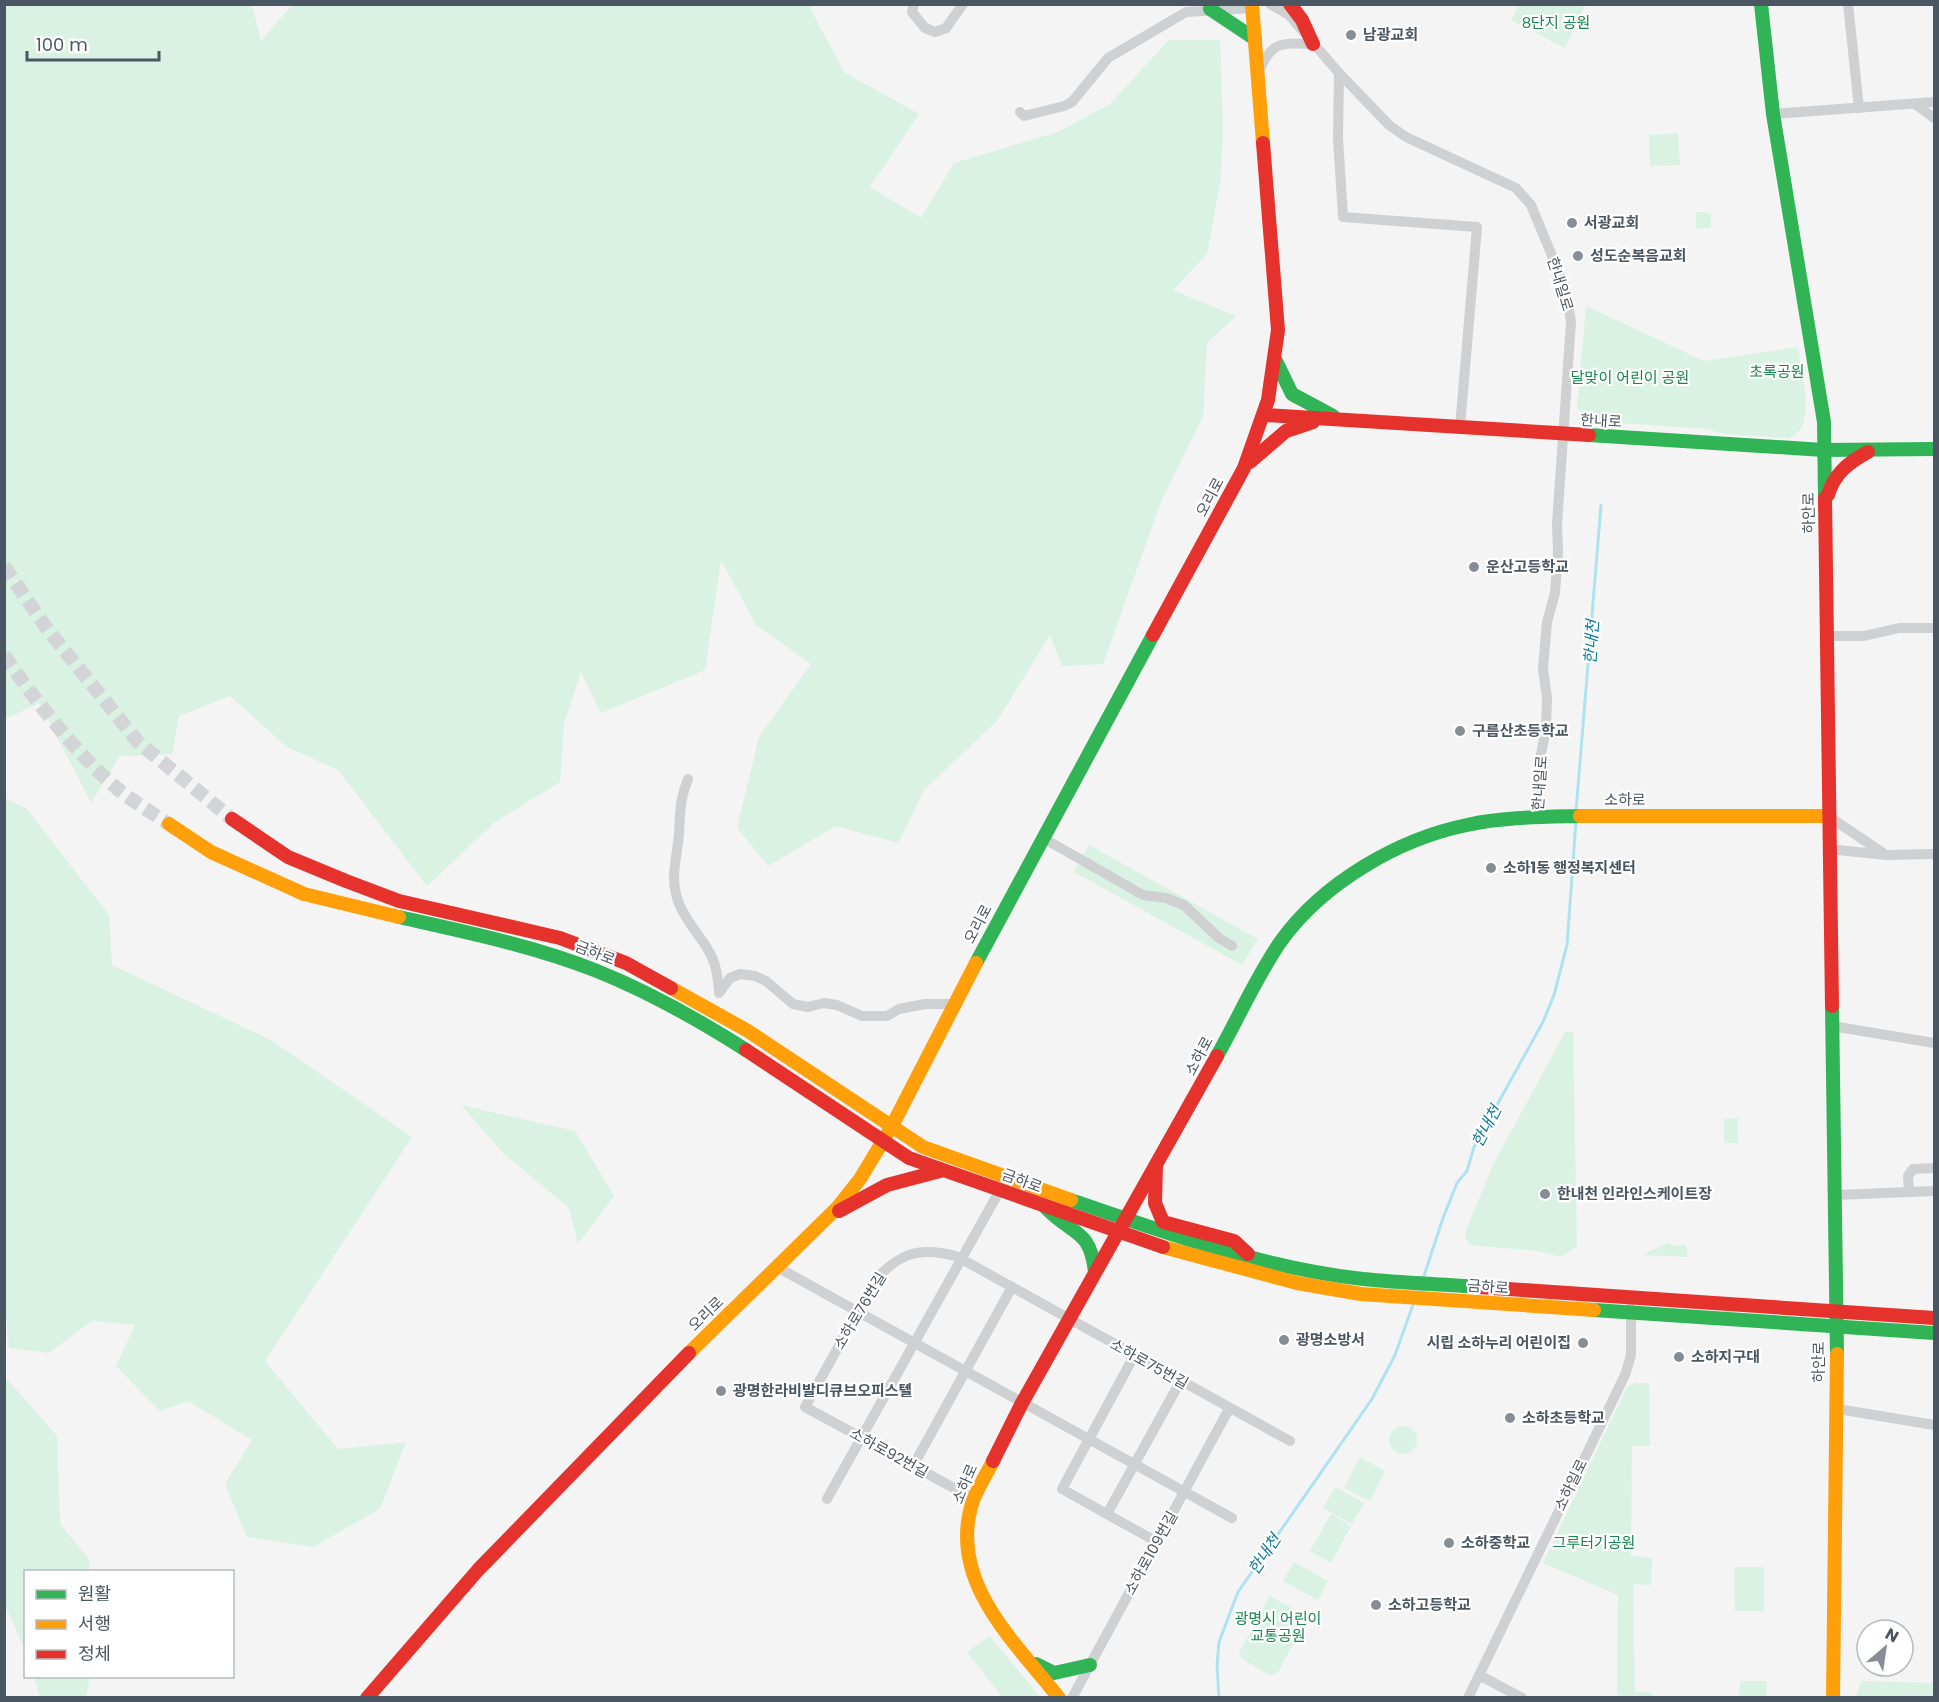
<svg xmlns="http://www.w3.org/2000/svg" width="1939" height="1702" font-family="Poppins,'Noto Sans KR',sans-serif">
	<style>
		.green { fill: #d9f2e3 }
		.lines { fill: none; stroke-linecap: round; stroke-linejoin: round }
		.stream { stroke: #aee2f0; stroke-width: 3 }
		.secondary-tunnel { stroke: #d2d4d7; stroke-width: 14; stroke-dasharray: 14 7; stroke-linecap: butt }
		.street { stroke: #ced0d2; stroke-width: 10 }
		.fast { stroke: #30b455; stroke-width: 14 }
		.slow { stroke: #ff9f0a; stroke-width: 14 }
		.jam { stroke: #e5322d; stroke-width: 14 }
		.poi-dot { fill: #868d94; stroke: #fff; stroke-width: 2 }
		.labels { text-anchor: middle; stroke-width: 4.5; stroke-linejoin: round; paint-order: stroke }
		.park-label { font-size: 15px; fill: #17864f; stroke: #fff }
		.poi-label { font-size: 15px; font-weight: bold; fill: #4a5661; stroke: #fff; text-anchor: start }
		.street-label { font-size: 15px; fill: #4a5661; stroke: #fff }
		.water-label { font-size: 16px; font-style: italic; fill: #0c7c9b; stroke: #fff }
	</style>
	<rect width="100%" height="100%" fill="#f4f4f4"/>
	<g class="green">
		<path d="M4,5H252L261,41L292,5H813L811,10L844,72L919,114L870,187L921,218L954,163L1058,132L1110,104L1169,40H1220L1223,131L1220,184L1207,254L1173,290L1236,316L1207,343L1203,416L1162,499L1103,664L1062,666L1050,635L997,721L924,790L898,843L836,826L768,866L737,828L759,737L811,664L756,625L721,560L705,670L601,713L581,672L564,724L560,782L495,822L427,886L338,770L287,747L230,696L179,716L172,754L120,756L91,803L40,703L5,719Z"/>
		<path d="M1519,5V4L1585,5L1565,48L1511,20Z"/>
		<path d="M1678,133L1680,165L1650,166L1649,135Z"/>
		<path d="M1696,212L1711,213V228L1696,229Z"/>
		<path d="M1586,306L1704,361L1798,347C1801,369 1818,432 1788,438L1724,434L1707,429L1590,421L1577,408Z"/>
		<path d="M5,798L27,809L109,915L112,965L271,1040L412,1137L265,1361L338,1449L406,1442L380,1509L313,1547L247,1537L225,1484L252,1440L188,1401L160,1411L116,1366L135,1325L92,1321L49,1353L9,1348L4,1296Z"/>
		<path d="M1089,845L1258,939L1242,965L1074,872Z"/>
		<path d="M1565,1032H1573L1577,1246L1561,1257L1538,1251L1470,1245L1465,1237L1466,1230L1493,1165Z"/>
		<path d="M461,1105L575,1131L614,1196L578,1244L569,1208L503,1153Z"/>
		<path d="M1738,1118V1143H1724V1119Z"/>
		<path d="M1667,1243L1675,1246L1686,1245L1688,1257L1642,1255Z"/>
		<path d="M8,1380L57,1436L60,1524L89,1559L90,1571L26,1572L25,1650L5,1605L4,1381Z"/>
		<path d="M1635,1383H1649L1650,1446H1632L1631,1556L1652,1558L1651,1585L1633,1584L1635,1692L1653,1693V1697H1623L1617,1694L1618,1595L1543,1563L1627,1387Z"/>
		<circle cx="1403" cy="1440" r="14"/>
		<path d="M1360,1457L1385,1471L1370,1501L1344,1488Z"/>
		<path d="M1335,1487L1364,1503L1352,1524L1323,1508Z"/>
		<path d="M1331,1514L1351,1526L1331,1563L1310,1551Z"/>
		<path d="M1294,1562L1328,1581L1318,1600L1283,1581Z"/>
		<path d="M1734,1567H1764V1611H1735Z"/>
		<path d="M1270,1596L1303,1614L1305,1620L1279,1671L1271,1676L1242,1659L1239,1653Z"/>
		<path d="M990,1636L1040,1697H1002L967,1652Z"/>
		<path d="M34,1677V1676L90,1677L86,1698L40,1697Z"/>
		<path d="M1740,1681H1767L1766,1697H1739Z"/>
		<path d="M1861,1681L1934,1683V1697H1856Z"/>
	</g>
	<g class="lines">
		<g class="stream">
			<path d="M1576,811L1601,505"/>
			<path d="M1423,1279L1443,1218L1457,1183L1467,1171L1474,1147L1485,1132L1492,1114L1543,1022L1554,995L1567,945L1576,821"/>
			<path d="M1219,1698L1217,1665L1219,1642L1238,1592L1372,1399L1395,1355L1414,1302"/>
		</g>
		<g class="secondary-tunnel">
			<path d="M4,566L48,630L138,742L232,819"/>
			<path d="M4,655C33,698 79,757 119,790C134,802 152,813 169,824"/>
		</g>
		<g class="street">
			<path d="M914,4L912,12L925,28L935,32L946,28L963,4"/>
			<path d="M1270,4L1289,15L1339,73L1389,125L1406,137L1516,188L1531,205L1565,287L1571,322L1557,524L1558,551L1555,593L1547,622L1543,669L1547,697L1546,728L1539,765L1537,818"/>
			<path d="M1848,4L1859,108"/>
			<path d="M1339,73L1338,138L1343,217L1477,227L1460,427"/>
			<path d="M1258,74C1271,40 1282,43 1313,44"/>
			<path d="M1915,104L1934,118"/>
			<path d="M1020,112L1024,116L1064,106L1072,102L1108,58L1186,12L1253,8"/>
			<path d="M1773,114L1934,102"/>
			<path d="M1826,636H1864L1899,628H1934"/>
			<path d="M688,779C678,803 681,818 678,843C675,866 670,883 680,906C698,943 717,945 719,993L730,978L740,974L755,976L766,981L793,1004L808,1007L824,1003L837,1005L862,1016H887L899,1009L925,1004H954"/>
			<path d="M1828,816L1883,853"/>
			<path d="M1043,838L1143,895L1166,898L1184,905L1219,938L1232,946"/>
			<path d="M1828,849L1886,855L1934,854"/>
			<path d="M1832,1026L1934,1043"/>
			<path d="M1909,1192L1908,1176L1913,1169L1934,1168"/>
			<path d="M1836,1195L1934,1191"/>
			<path d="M777,1267L1232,1518"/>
			<path d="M1134,1356L1062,1489L1157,1542"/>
			<path d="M1838,1409L1934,1425"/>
			<path d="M913,1466L1012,1287"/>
			<path d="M827,1499L1000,1190"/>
			<path d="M974,1499L805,1407L876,1279C901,1252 920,1247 956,1256L1290,1441"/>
			<path d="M1107,1514L1180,1382"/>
			<path d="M1479,1675L1522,1698"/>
			<path d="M1072,1698L1229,1409"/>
			<path d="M1468,1698L1625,1375L1631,1355V1307"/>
		</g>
		<g class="fast">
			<path d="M1761,4L1773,114L1824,422L1825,498"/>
			<path d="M1210,9L1255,39"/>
			<path d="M1276,361L1292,394L1333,416"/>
			<path d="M1589,435L1824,450L1934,449"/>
			<path d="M399,917C466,932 534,946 597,971C649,992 699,1020 746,1050"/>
			<path d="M976,963L1153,635"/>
			<path d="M1832,1006L1837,1354"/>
			<path d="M1217,1056C1238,1019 1256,977 1281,941C1323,883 1398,839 1467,825C1503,817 1543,817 1580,816"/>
			<path d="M1071,1200C1166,1233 1263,1268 1363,1279C1401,1283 1440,1284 1478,1287"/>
			<path d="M1046,1208C1073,1236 1090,1228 1095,1272"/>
			<path d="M1594,1310L1934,1333"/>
			<path d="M1036,1664L1054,1673L1090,1665"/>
		</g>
		<g class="slow">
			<path d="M1252,4L1263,143"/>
			<path d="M1580,816H1828"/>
			<path d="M169,824L211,852L304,894L399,917"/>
			<path d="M671,988L748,1031L923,1147L1071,1200"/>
			<path d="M1163,1247L1297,1283L1361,1294L1594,1310"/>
			<path d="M689,1353L837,1208L860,1179L892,1126L976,963"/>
			<path d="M993,1461C986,1476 975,1491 971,1507C950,1584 1016,1643 1059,1698"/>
			<path d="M1833,1698L1837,1354"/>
		</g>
		<g class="jam">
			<path d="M1290,4L1302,20L1313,44"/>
			<path d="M1266,415L1589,435"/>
			<path d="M1250,462L1286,431L1313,422"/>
			<path d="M1828,495C1834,474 1849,462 1868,452"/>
			<path d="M1825,498L1832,1006"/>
			<path d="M1153,635L1244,468L1268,400L1278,330L1263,143"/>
			<path d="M232,819L288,857L346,881L399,901L560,938L626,963L671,988"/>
			<path d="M746,1050L909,1158L1163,1247"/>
			<path d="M1156,1166L1155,1203L1163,1222L1234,1241L1248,1254"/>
			<path d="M839,1211L887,1185L940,1171"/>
			<path d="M1478,1287L1934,1318"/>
			<path d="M993,1461L1022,1403L1217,1056"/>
			<path d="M367,1698L478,1570L689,1353"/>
		</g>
	</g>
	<g class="poi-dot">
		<circle cx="1351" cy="35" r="6"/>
		<circle cx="1572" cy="223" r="6"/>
		<circle cx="1578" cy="256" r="6"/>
		<circle cx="1474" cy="567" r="6"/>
		<circle cx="1460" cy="731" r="6"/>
		<circle cx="1491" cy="868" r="6"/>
		<circle cx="1545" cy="1194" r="6"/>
		<circle cx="1284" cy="1340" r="6"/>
		<circle cx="1583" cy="1343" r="6"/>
		<circle cx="1679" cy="1357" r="6"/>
		<circle cx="721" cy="1391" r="6"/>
		<circle cx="1510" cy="1418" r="6"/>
		<circle cx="1449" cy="1543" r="6"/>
		<circle cx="1376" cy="1605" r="6"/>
	</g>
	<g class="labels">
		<g class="park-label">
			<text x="1556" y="28">8단지 공원</text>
			<text x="1777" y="377">초록공원</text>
			<text x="1630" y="383">달맞이 어린이 공원</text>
			<text x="1594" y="1548">그루터기공원</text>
			<text x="1278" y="1624">광명시 어린이<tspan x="1278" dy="17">교통공원</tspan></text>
		</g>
		<g class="poi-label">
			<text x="1363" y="40">남광교회</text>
			<text x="1584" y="228">서광교회</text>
			<text x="1590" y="261">성도순복음교회</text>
			<text x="1486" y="572">운산고등학교</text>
			<text x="1472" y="736">구름산초등학교</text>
			<text x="1503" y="873">소하1동 행정복지센터</text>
			<text x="1557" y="1199">한내천 인라인스케이트장</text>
			<text x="1296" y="1345">광명소방서</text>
			<text x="1571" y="1348" text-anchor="end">시립 소하누리 어린이집</text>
			<text x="1691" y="1362">소하지구대</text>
			<text x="733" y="1396">광명한라비발디큐브오피스텔</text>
			<text x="1522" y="1423">소하초등학교</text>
			<text x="1461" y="1548">소하중학교</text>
			<text x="1388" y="1610">소하고등학교</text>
		</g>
		<g class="street-label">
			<text transform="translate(1560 284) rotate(73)" y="5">한내일로</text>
			<text transform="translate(1601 421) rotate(3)" y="5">한내로</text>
			<text transform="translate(1210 497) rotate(-62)" y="5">오리로</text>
			<text transform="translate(1809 513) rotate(-91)" y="5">하안로</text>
			<text transform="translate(1540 783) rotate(-86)" y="5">한내일로</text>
			<text x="1625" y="805">소하로</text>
			<text transform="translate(978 924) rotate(-62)" y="5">오리로</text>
			<text transform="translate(595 953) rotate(21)" y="5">금하로</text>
			<text transform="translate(1199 1056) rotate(-62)" y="5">소하로</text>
			<text transform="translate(1022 1181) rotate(20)" y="5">금하로</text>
			<text transform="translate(1488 1287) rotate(4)" y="5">금하로</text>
			<text transform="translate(860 1311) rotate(-59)" y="5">소하로76번길</text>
			<text transform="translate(706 1314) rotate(-44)" y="5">오리로</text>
			<text transform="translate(1819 1362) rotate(-90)" y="5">하안로</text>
			<text transform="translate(1149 1364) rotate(29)" y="5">소하로75번길</text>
			<text transform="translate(889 1453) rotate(29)" y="5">소하로92번길</text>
			<text transform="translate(965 1484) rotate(-67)" y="5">소하로</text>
			<text transform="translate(1571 1485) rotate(-64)" y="5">소하일로</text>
			<text transform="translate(1151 1553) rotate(-61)" y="5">소하로109번길</text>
		</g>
		<g class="water-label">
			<text transform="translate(1591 642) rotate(-86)" y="6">한내천</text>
			<text transform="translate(1486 1126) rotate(-62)" y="6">한내천</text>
			<text transform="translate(1264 1554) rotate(-56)" y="6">한내천</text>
		</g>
	</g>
	<rect width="1939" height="1702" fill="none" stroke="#4a5661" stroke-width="12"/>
	<rect x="24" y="1570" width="210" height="108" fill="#ffffff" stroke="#b7bbc0" stroke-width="1.5"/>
	<rect x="36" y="1590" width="30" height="9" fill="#30b455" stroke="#b7bbc0" stroke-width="1.5"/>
	<text x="78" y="1600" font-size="18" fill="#4a5661">원활</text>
	<rect x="36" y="1620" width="30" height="9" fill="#ff9f0a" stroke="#b7bbc0" stroke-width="1.5"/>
	<text x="78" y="1630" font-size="18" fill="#4a5661">서행</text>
	<rect x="36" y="1650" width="30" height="9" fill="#e5322d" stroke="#b7bbc0" stroke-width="1.5"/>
	<text x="78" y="1660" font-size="18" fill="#4a5661">정체</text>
	<g transform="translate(1885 1648) rotate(29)"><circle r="28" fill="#ffffff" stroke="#b7bbc0" stroke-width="1.5"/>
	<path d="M0-4.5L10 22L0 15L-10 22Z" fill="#868d94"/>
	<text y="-9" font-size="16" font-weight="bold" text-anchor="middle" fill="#4a5661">N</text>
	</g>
	<path d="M27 51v9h132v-9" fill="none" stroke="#4a5661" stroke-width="3"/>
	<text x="36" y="51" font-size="18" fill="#4a5661" stroke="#ffffff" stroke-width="4.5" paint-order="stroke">100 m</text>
</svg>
